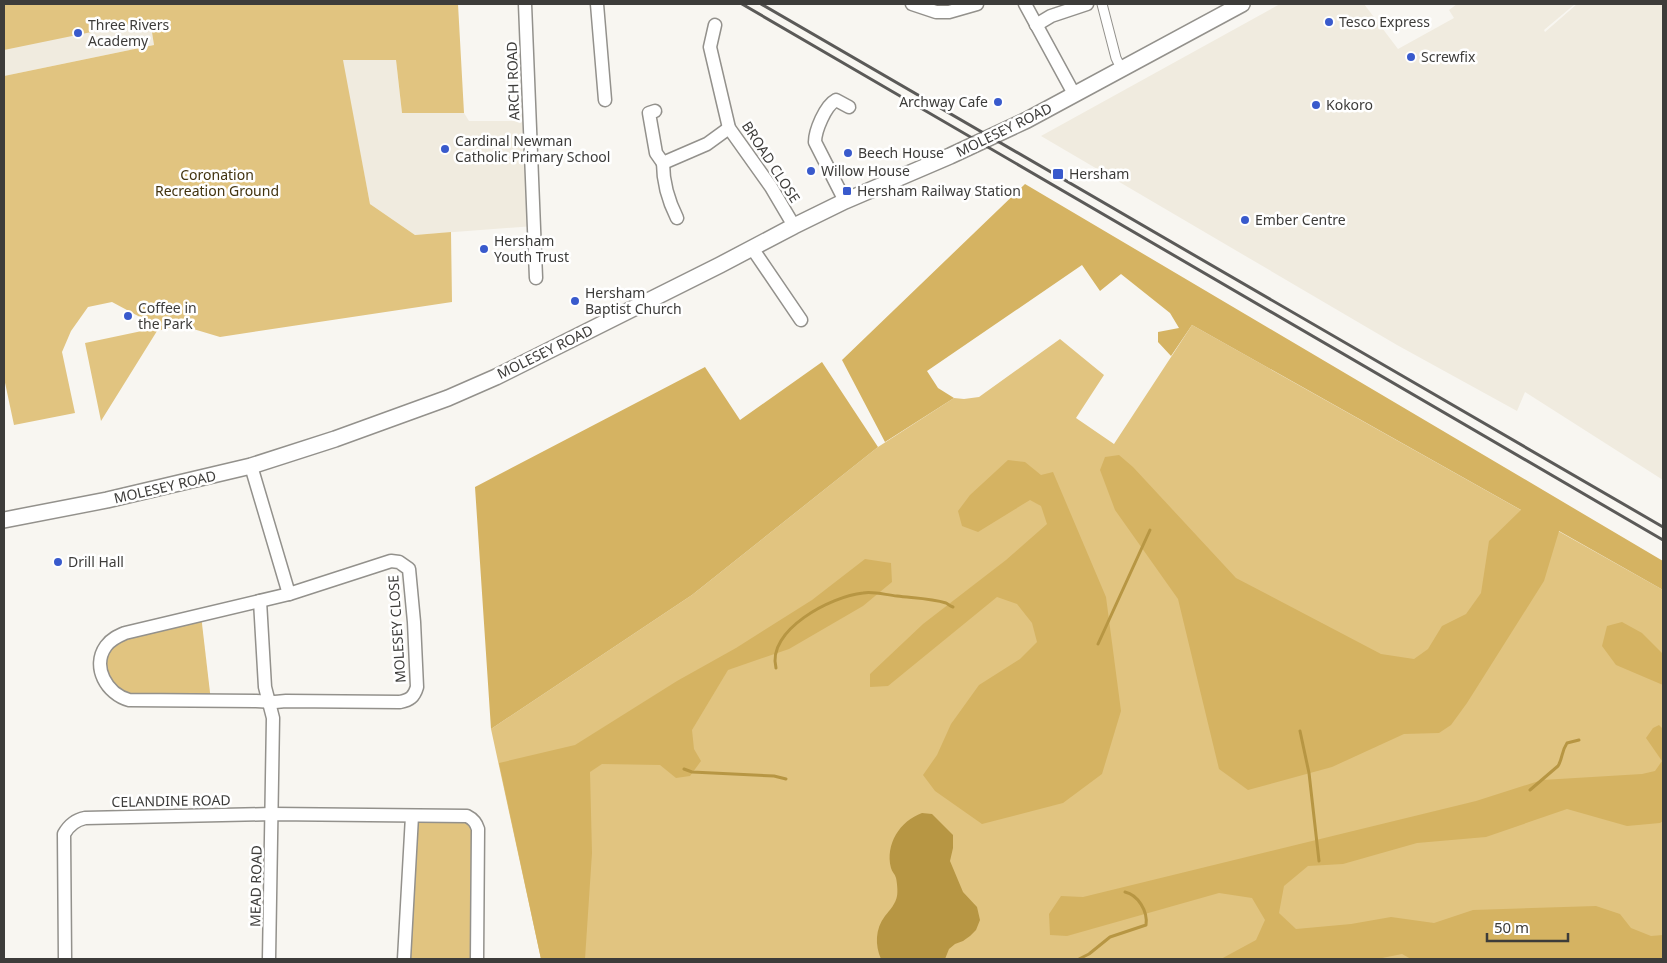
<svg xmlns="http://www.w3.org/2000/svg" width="1667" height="963" font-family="'Noto Sans',sans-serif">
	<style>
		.built { fill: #f0ebdf }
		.green { fill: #e1c480 }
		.forest { fill: #d5b362 }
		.water { fill: #b79643 }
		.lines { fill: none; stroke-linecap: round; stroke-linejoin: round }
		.stream { stroke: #b79643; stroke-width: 3 }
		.pedestrian-casing { stroke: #93918c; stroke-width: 11 }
		.minor-casing { stroke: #93918c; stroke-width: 15 }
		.tertiary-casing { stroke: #93918c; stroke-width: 18 }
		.pedestrian { stroke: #fff; stroke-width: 9 }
		.minor { stroke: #fff; stroke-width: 12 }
		.tertiary { stroke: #fff; stroke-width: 15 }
		.rail { stroke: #5b5a58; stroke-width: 3 }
		.poi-dot { fill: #395acc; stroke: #fff; stroke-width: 2 }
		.labels { text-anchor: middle; stroke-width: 5; stroke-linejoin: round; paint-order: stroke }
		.poi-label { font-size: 14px; fill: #3d3c3a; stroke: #fff; text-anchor: start }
		.street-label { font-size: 14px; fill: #3d3c3a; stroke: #fff }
		.park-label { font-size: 14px; fill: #42330f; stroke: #fff }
	</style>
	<rect width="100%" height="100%" fill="#f8f6f1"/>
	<g class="built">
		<path d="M4,4L150,20L154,45L4,76Z"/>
		<path d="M1280,4H1364L1398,49L1454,18L1449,10L1457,4H1575L1544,30L1545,32L1577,4H1663V480L1525,392L1517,411L1397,345L1041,136Z"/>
		<path d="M342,60H396L402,113H464L469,121H530L534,226L415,235L370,204Z"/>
	</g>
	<g class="green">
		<path d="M4,4H458L464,113H402L396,60H343L370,204L415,235L451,232L452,302L220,337L180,325L157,331L101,421L85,343L156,328L140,317L112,302L88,307L71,331L62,352L75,413L14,425L4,378V76L154,45L150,20L4,50Z"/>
		<path d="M1192,325L1663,590V959H541L491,729L692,595L878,447L954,398L964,399L979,397L1060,339L1104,375L1076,418L1114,444Z"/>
		<path d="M201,615L211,701L139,700L113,692L102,654L110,641Z"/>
		<path d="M412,816L472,819L477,959H404Z"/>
	</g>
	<g class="forest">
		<path d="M1025,184L1663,561V590L1559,531L1544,581L1467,703L1451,725L1439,733L1404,734L1332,767L1248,790L1219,769L1178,599L1115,510L1100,470L1105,457L1119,455L1133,467L1236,578L1381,654L1414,659L1428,649L1442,626L1466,614L1481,593L1489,541L1521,510L1192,325L1171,356L1158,342V332L1179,328L1170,313L1121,274L1100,291L1082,265L927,371L938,388L954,398L885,442L842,360Z"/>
		<path d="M822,362L878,447L692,595L491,729L475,487L705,367L740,420Z"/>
		<path d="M1008,460L1025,462L1041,475L1053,472L1106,597L1121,711L1102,774L1063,803L982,824L935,791L923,775L937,755L951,724L979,685L1020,659L1037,642L1032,623L1017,604L997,597L888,686L870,687V674L923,624L1006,560L1047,524L1041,506L1030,500L978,532L962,526L958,511L970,495Z"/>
		<path d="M865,559L891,563L892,582L863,606L789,649L728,670L692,730L694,749L701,761L690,776L676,778L660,765L602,764L590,772L592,853L585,959H541L499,763L575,745L677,681L736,648L812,600Z"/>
		<path d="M1622,622L1642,633L1663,654V685L1616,665L1602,646L1607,626Z"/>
		<path d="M1659,725L1663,729V821L1660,823L1627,826L1567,809L1486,837L1417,843L1343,864L1308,866L1284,886L1279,913L1296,929L1351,924L1391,917L1434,923L1473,910L1596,906L1620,914L1631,928L1651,936L1663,935V959H1560L1557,958L1549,959H1411L1402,954L1377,959H1221L1256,940L1265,920L1252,898L1219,893L1067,936L1050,935L1049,914L1061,896L1083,897L1476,801L1542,780L1642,774L1655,771L1662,761L1646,738L1653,728Z"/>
	</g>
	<path class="water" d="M922,813L932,814L953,835V848L950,861L963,892L977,907L980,920L976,930L970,936L963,941L955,944L949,949L945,959H881C875,945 875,929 885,916C890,910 896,903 897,896C898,892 897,882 896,878C895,874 892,872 891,868C885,844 900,821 922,813Z"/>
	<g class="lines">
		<g class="stream">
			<path d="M1098,644L1150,530"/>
			<path d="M776,668C766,630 832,596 863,593C873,591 886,595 897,596C913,598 931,598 946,603C948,604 950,606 953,607"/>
			<path d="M1300,731L1309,773L1319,861"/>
			<path d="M684,769L692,772L774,776L786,779"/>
			<path d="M1530,790L1558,766C1563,758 1561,752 1567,743L1579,740"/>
			<path d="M1079,959L1089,954L1110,937L1146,925C1148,911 1138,895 1125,892"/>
		</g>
		<g class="pedestrian-casing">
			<path id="pedestrian" d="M1102,4L1116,58L1121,68"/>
		</g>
		<g class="minor-casing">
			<g id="minor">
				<path d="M525,4L536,278"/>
				<path d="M597,4L605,100"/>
				<path d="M912,4L936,12H949L977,4"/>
				<path d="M1025,4L1074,94"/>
				<path d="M715,25L710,47L729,128L771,187L794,226"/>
				<path d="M1036,25L1051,16L1087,4"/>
				<path d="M655,111L649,113L656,153L663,163L707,144L729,128"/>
				<path d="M663,163C663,184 668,200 677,218"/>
				<path d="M845,201L815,142C815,131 825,106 836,100L849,107"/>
				<path d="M752,248L801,320"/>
				<path d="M251,466L289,594"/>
				<path d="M391,561L399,562L409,569L414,622L417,687C414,697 410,700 400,702L286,701L275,702L256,701L129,700C107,694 91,667 106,646C111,639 118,636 125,633L289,594Z"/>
				<path d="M260,601L265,687L273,718L269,959"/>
				<path d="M65,959L64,834C69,825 75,820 85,818L272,814L467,816C473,819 476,822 478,829L477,959"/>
				<path d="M404,959L412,816"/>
			</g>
		</g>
		<g class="tertiary-casing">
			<path id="tertiary" d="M4,520L107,500L251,466L335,439L448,398L496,377L720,265L794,226L845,201L950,156L1027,120L1242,4"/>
		</g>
		<use href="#pedestrian" class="pedestrian"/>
		<use href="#minor" class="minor"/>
		<use href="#tertiary" class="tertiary"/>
		<g class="rail">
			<path d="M742,4L1663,540"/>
			<path d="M761,4L1663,527"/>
		</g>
	</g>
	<g class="poi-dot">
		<circle cx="1329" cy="22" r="5"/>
		<circle cx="78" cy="33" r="5"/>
		<circle cx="1411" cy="57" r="5"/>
		<circle cx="998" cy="102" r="5"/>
		<circle cx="1316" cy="105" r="5"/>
		<circle cx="445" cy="149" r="5"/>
		<circle cx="848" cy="153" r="5"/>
		<circle cx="811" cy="171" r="5"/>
		<rect x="1052" y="168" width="12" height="12" rx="2.5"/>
		<rect x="842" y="186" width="10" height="10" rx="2.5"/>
		<circle cx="1245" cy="220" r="5"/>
		<circle cx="484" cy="249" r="5"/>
		<circle cx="575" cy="301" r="5"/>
		<circle cx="128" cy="316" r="5"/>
		<circle cx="58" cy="562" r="5"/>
	</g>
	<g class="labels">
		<g class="poi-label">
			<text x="1339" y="27">Tesco Express</text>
			<text x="88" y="30">Three Rivers<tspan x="88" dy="16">Academy</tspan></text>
			<text x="1421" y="62">Screwfix</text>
			<text x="988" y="107" text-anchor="end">Archway Cafe</text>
			<text x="1326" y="110">Kokoro</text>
			<text x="455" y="146">Cardinal Newman<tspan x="455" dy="16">Catholic Primary School</tspan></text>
			<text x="858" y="158">Beech House</text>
			<text x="821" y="176">Willow House</text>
			<text x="1069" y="179">Hersham</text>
			<text x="857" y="196">Hersham Railway Station</text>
			<text x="1255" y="225">Ember Centre</text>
			<text x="494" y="246">Hersham<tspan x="494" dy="16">Youth Trust</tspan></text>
			<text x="585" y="298">Hersham<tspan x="585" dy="16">Baptist Church</tspan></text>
			<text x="138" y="313">Coffee in<tspan x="138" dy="16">the Park</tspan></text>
			<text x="68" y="567">Drill Hall</text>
		</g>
		<g class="street-label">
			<text transform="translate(513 81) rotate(-92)" y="5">ARCH ROAD</text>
			<text transform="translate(1004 130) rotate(-26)" y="5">MOLESEY ROAD</text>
			<text transform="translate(771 162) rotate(57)" y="5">BROAD CLOSE</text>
			<text transform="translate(545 352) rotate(-26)" y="5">MOLESEY ROAD</text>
			<text transform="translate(165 487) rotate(-13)" y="5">MOLESEY ROAD</text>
			<text transform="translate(397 629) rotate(-94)" y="5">MOLESEY CLOSE</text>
			<text transform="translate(171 801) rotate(-1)" y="5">CELANDINE ROAD</text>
			<text transform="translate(256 886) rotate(-89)" y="5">MEAD ROAD</text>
		</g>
		<g class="park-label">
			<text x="217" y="180">Coronation<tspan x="217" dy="16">Recreation Ground</tspan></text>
		</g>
	</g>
	<rect width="1667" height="963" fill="none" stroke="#3d3c3a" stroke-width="10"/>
	<path d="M1487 933v8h81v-8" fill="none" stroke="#3d3c3a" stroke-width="2.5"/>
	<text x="1494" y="933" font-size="15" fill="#3d3c3a" stroke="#ffffff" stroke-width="4" paint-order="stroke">50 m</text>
</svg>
